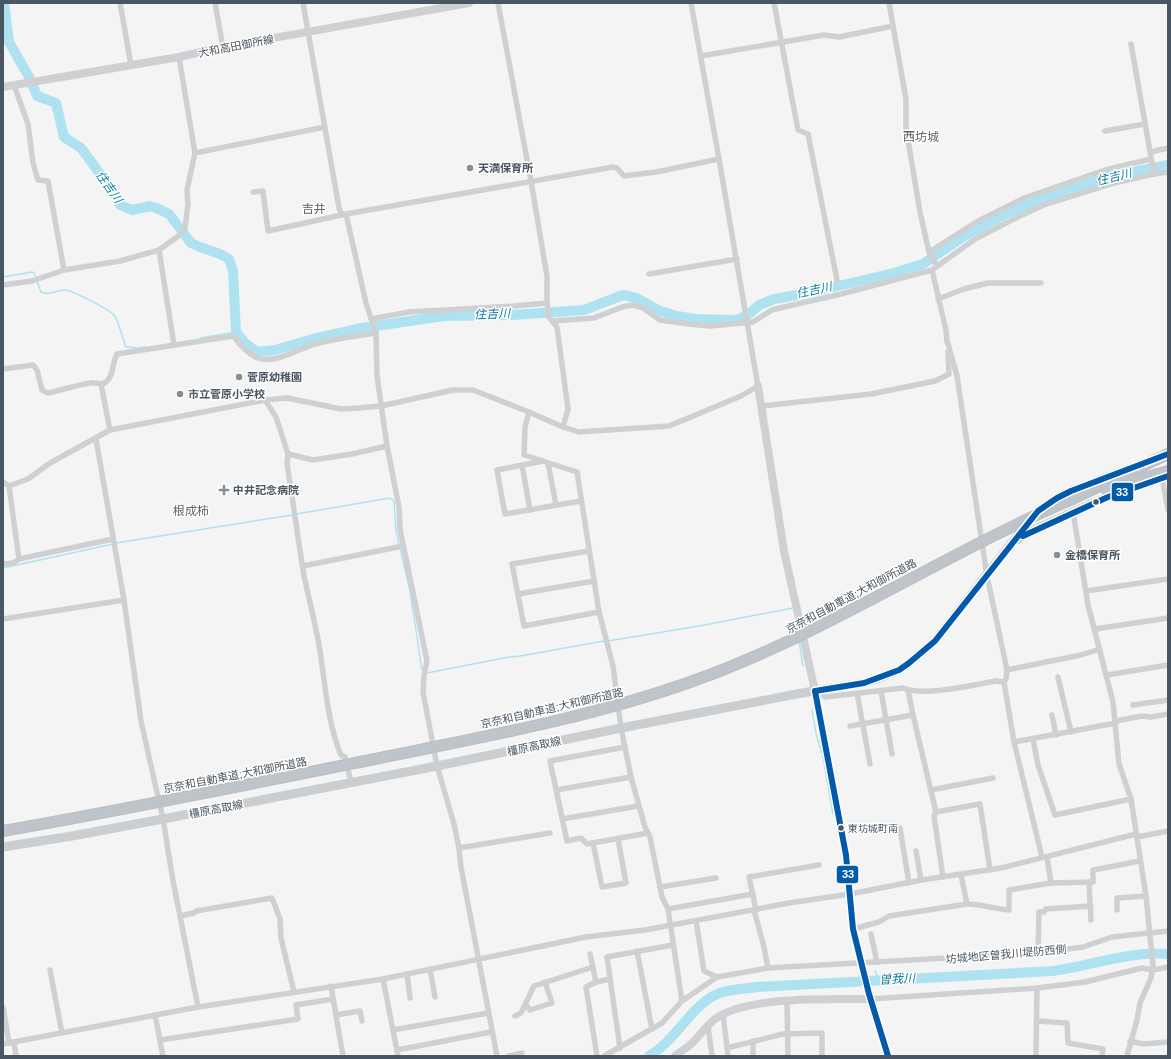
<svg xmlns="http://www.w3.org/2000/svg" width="1171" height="1059" font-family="Helvetica,'Noto Sans JP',sans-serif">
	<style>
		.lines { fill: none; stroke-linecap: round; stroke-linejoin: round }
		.stream { stroke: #aee2f0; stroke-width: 1.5 }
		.river { stroke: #aee2f0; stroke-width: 10 }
		.highway-casing { stroke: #b9bec3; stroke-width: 12 }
		.street { stroke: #ced0d2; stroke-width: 5.5 }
		.secondary { stroke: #ced0d4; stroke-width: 8 }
		.primary { stroke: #caced1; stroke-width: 9 }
		.highway { stroke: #bec4c9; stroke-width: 10 }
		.highway-bridge-casing { stroke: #b9bec3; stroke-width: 12; stroke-linecap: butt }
		.highway-bridge { stroke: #bec4c9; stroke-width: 10 }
		.bus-1-casing { stroke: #fff; stroke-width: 9 }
		.bus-1 { stroke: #045aaa; stroke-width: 6 }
		.poi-dot { fill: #868d94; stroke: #fff; stroke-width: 1.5 }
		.bus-dot { fill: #4a5661; stroke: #fff; stroke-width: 1.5 }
		.labels { text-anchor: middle; stroke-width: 3; stroke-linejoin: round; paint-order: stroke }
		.bus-label { font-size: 10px; fill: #4a5661; stroke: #fff; text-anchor: start }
		.street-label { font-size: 11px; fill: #4a5661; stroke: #fff }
		.poi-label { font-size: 11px; font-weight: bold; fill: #4a5661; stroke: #fff; text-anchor: start }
		.neighbourhood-label { font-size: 12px; fill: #5f6368; stroke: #fff }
		.water-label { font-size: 12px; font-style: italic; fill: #0c7c9b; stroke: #fff }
		.line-badge { stroke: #fff; stroke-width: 1.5 }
		.badge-label { font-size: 11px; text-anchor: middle; font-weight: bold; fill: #fff }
	</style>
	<rect width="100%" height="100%" fill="#f4f4f4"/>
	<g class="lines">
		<g class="stream">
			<path d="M3,277L32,272L34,273L36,277"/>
			<path d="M37,281L41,292C50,296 56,290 65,290C72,290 110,310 114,315C118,320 123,339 126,347L137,348L146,347"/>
			<path d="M200,338L236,332"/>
			<path d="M296,514L390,498L394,501L396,531L399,544"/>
			<path d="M116,543L292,515"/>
			<path d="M400,548L410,591L422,670"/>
			<path d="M3,568L113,544"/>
			<path d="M796,625L797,633"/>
			<path d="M608,641L699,626L793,608"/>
			<path d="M799,641L803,666"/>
			<path d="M427,673L509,657L520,656L604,641"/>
			<path d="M812,710L816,733L823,757L833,814"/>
			<path d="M875,971L879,979"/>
		</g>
		<g class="river">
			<path d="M4,3L9,42L29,77L37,96L56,103L64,137L81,148L112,190L120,205L132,210L150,206L159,209L169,214L191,243L200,247L220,254L229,259L233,271L236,332L245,343L257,352L275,350L313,339L362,328L444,316L513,315L584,310L623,295L637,298L660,311L677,316L695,319L736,320L748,315L759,305L774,299L803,294L894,273L923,264L964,236L1002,216L1035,201L1109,177L1168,165"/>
			<path d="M649,1056C676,1041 693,1002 720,993C731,989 745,989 757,987L1053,971C1091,966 1128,951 1168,954"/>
		</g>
		<g class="highway-casing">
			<g id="highway">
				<path d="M1106,489L1168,471"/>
				<path d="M1070,500L1168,454"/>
			</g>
		</g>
		<g class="street">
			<path d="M120,3L131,65"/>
			<path d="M215,3L223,47"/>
			<path d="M303,3L339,208L342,215"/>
			<path d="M498,3L531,181L547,276V303L549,317L557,327L568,409L563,427"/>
			<path d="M774,3L798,130L808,134L837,280"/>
			<path d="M889,3L906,99V128L920,212L929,252L937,266"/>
			<path d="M1131,44L1154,174"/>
			<path d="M701,56L824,35L839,37L893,26"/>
			<path d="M14,85L28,124L33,163L38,180L48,181L64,270"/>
			<path d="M1105,131L1145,124"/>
			<path d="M1150,152L1168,148"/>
			<path d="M195,153L325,127"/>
			<path d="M253,192L263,191L268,231L346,214L613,167L617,168L624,176L656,172L719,159"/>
			<path d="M346,214L366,303L376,333L377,376L387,446L399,507L400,529L427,661L424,675L423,692L437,766L454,824L459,848L461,867L497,1056"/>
			<path d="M159,250L174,345"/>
			<path d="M929,252L978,221L1024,198L1105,170L1151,159"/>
			<path d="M932,270L946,330L947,342"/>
			<path d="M649,274L737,259"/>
			<path d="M3,285L32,281L64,270L120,261L159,250L181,234L185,228L188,204L187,190L195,153L179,57"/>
			<path d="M938,299L964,289L988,283H1041"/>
			<path d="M371,319L409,312L514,306L547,303"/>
			<path d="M552,321L594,318L622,307L633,305L643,308L660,320L689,324L710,326L753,322L772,310L784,307L837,295L932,270L975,239L1020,216L1046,204L1114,183L1154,174L1168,172"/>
			<path d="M947,340L957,376L987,576L1007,670L1006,679L1004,682L1014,742L1042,857"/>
			<path d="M3,369L33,365L37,370L42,390L48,393C62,390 76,385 91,383C96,382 101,386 106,382C114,375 112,363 117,354L233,336C240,344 247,354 258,358C277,364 297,349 315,344C334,339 355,336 376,333"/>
			<path d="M101,384L110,430"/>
			<path d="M265,400L276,417L280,429L288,454L287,464C293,501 298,539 304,576C309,599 315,622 319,645C325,680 327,722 341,755L345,757L351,782"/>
			<path d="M762,406L871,394L935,381L949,374L948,352"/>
			<path d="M529,412L525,427L524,455L577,472L599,612L613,666L621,728L631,777L645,827L650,837L662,897L668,909L682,1001"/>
			<path d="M96,439L124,600L141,721L163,819L173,881L198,1007"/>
			<path d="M288,454L313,460L352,454L387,446"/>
			<path d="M543,461L497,470L505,514L581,501"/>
			<path d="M548,463L556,505"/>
			<path d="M522,465L530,510"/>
			<path d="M1162,478L1168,510"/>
			<path d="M3,482L9,486L28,479L50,463L110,430L265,400L287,398L341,409L358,408L381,406L453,390H473L529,412L563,427L579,432L669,426L741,396L758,386L719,159L691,3"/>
			<path d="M9,486L19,559"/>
			<path d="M1073,512L1088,605L1113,702L1119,764L1131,799L1146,896L1153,966L1151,978L1140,1003L1137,1020L1127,1056"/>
			<path d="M589,551L512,564L524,626L599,612"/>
			<path d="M3,564L13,563L19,559L113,539"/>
			<path d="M303,566L403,546"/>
			<path d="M1086,591L1168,579"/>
			<path d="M518,594L594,581"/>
			<path d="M3,619L124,600"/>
			<path d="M1095,629L1168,618"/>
			<path d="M1007,670L1081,655L1100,649"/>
			<path d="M1107,675L1168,665"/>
			<path d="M1058,677L1071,732"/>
			<path d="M908,690L913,715L936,812L934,816L943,877"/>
			<path d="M815,691L825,697L903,688C924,697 972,685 996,681L1004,682"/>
			<path d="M881,691L892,754"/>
			<path d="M857,693L870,764"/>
			<path d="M1133,705L1168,700"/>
			<path d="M1052,715L1056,735"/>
			<path d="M1116,721L1142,716L1151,717L1168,714"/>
			<path d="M850,726L913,715"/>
			<path d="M1033,739L1038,765L1055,815L1131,799"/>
			<path d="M1014,742L1116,723"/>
			<path d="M625,747L550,761L567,841L581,838L587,844L648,833"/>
			<path d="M556,790L631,777"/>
			<path d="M931,790L993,778"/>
			<path d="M936,812L980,804L990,870"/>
			<path d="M562,819L638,806"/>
			<path d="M883,831L900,828L909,883"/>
			<path d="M1137,837L1168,831"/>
			<path d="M593,843L602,887L626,883L618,839"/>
			<path d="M459,848L550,833"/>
			<path d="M916,851L921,880"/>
			<path d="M1089,882L1091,920"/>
			<path d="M1051,883L1093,882V870L1140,861"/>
			<path d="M660,887L716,878"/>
			<path d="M967,904C981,904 995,909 1009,910V890L1051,883L1047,857"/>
			<path d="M668,909L753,894"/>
			<path d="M754,910L764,947L768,968"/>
			<path d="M756,910L749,877L819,865"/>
			<path d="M1117,910V898L1146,896"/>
			<path d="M180,916L194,913L196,911L272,898L280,919L281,938L294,992"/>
			<path d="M696,921L704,971L717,977"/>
			<path d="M853,929L879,922L889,916L967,904L961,875"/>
			<path d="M871,934L877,962"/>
			<path d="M637,951L652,1029"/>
			<path d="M1038,953L1039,912H1044L1046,909L1091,906"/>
			<path d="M590,954L596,982"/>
			<path d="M430,969L435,997"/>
			<path d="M50,970L62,1033"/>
			<path d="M407,974L410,998"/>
			<path d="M383,979L398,1056"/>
			<path d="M331,986L343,1056"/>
			<path d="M870,999L1037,988L1085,982L1142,968L1153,970L1168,967"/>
			<path d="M787,1001L788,1056"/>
			<path d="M526,1005L530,1010L552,1003L545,982"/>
			<path d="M3,1007L9,1043"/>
			<path d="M723,1014L728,1056"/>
			<path d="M155,1015L163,1056"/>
			<path d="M336,1015L360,1011L362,1021"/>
			<path d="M515,1016L521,1013L534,986L593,967"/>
			<path d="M1037,1021L1067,1023L1068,1043L1103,1049L1102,1056"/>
			<path d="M708,1026L712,1056"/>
			<path d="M393,1030L488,1013"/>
			<path d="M160,1040L298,1019L296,1005L333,999"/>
			<path d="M753,1041V1056"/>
			<path d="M1130,1041L1143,1044L1168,1042"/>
			<path d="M14,1042L16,1056"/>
			<path d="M3,1044L198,1007L383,979L586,937L645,930L789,903L850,894L921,880L1001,868L1136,834"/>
			<path d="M620,1048L607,957L673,945"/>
			<path d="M727,1048L783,1034L822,1033V1056"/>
			<path d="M397,1050L491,1032"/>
			<path d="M509,1056L522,1053"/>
			<path d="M597,1056L586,987L596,982L610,979"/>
			<path d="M604,1056L662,1023L682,1001L717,977L768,968L1038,953L1083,947L1112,937L1168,931"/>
			<path d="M1036,1056L1037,988"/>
		</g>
		<g class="secondary">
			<path d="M3,87L179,57L223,47L469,3"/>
			<path d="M758,386L784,551L815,691L846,855L853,929L869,994L888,1056"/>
			<path d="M675,1056C681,1051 689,1047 694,1041C701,1034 707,1025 715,1019C746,996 831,999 870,999"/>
		</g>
		<g class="primary">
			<path d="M1017,540C1029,531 1044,525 1058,519C1093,502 1130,487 1168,476"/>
			<path d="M3,847L72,836L163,819L437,766L621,728L802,693L864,683L877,679L899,670L909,663L935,641L1009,546L1038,511L1057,498L1071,491L1125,470"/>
		</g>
		<use href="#highway" class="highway"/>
		<g class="highway-bridge-casing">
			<path id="highway-bridge" d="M3,831C128,809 251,784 375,759C482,737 590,718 693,681C825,634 942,555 1070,500"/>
		</g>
		<use href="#highway-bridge" class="highway-bridge"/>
		<g class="bus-1-casing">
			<g id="bus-1">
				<path d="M1023,536L1108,497L1168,476"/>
				<path d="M815,691L864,683L899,670L909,663L935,641L1038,511L1057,498L1071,491L1168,454"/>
				<path d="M815,691L846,855L853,929L869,994L888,1056"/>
			</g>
		</g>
		<use href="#bus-1" class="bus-1"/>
	</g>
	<g class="poi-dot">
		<circle cx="470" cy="168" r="4"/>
		<circle cx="239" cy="377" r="4"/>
		<circle cx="180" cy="394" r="4"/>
		<path d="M222 484h4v4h4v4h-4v4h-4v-4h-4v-4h4z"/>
		<circle cx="1057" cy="555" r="4"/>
	</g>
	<g class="bus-dot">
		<circle cx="1096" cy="502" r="3.5"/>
		<circle cx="841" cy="828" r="3.5"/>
	</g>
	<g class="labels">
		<g class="bus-label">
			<text x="848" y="832">東坊城町南</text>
		</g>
		<g class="street-label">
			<text transform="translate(236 46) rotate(-11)" y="4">大和高田御所線</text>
			<text transform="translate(851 596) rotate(-28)" y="4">京奈和自動車道;大和御所道路</text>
			<text transform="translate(552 708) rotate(-13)" y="4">京奈和自動車道;大和御所道路</text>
			<text transform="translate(534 746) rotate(-12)" y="4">橿原高取線</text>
			<text transform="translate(235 775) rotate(-11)" y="4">京奈和自動車道;大和御所道路</text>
			<text transform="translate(216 809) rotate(-11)" y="4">橿原高取線</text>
			<text transform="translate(1006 954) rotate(-5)" y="4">坊城地区曽我川堤防西側</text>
		</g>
		<g class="poi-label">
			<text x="478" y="172">天満保育所</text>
			<text x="247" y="381">菅原幼稚園</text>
			<text x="188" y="398">市立菅原小学校</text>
			<text x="233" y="494">中井記念病院</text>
			<text x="1065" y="559">金橋保育所</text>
		</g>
		<g class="neighbourhood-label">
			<text x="921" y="141">西坊城</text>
			<text x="314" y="213">吉井</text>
			<text x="191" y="515">根成柿</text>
		</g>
		<g class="water-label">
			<text transform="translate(1114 177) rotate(-14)" y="4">住吉川</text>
			<text transform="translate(109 187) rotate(54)" y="4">住吉川</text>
			<text transform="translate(814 290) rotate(-12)" y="4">住吉川</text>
			<text transform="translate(492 314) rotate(-2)" y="4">住吉川</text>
			<text transform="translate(897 979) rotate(-3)" y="4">曽我川</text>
		</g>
	</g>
	<g class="line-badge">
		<rect x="1111" y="482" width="23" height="20" rx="4" fill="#045aaa"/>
		<rect x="836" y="865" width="23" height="19" rx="4" fill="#045aaa"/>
	</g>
	<g class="badge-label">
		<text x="1122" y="496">33</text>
		<text x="848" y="878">33</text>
	</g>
	<rect width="1171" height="1059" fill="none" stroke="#4a5661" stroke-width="8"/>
</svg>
